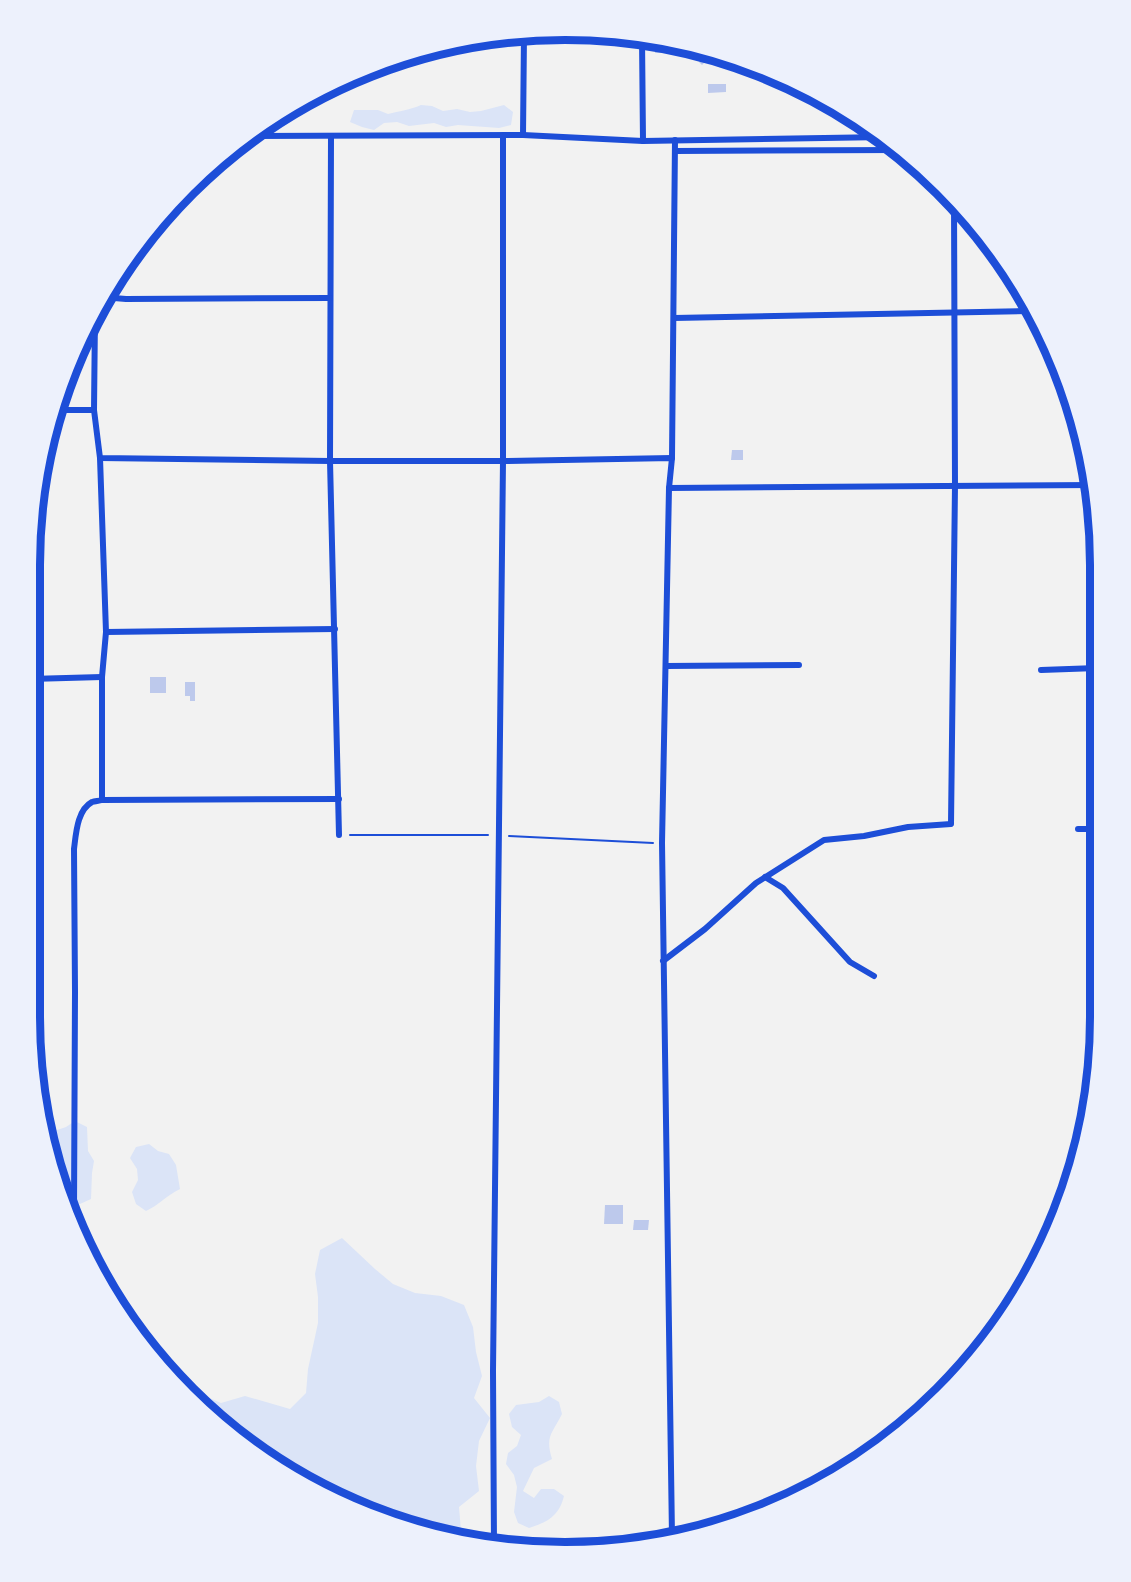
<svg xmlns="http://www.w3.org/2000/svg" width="1131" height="1582" font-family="Karla,sans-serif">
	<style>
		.green { fill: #dbe4f7 }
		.building { fill: #bdc9ec }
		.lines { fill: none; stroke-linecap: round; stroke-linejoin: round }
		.path { stroke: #1d4ed8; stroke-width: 2 }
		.minor { stroke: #1d4ed8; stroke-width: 6 }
		.rim { fill: none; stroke: #1d4ed8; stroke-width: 8 }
	</style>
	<rect width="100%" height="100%" fill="#f2f2f2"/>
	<g class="green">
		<path d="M421,105L432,106L443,111L457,109L470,112L481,111L504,105L513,112L511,125L499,128L458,125L446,127L434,123L409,126L397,122L384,123L374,130L362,127L350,122L354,110H378L388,114C399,111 410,110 421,105Z"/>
		<path d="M75,1121L87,1127L88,1151L94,1161L92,1173L91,1199L80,1204L70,1197L67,1186L65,1166L55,1159H50L44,1125L54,1131L66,1127Z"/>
		<path d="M149,1144L158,1151L169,1154L176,1165L180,1189C167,1195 159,1205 146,1211L136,1204L132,1192L138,1180L137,1169L130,1158L136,1147Z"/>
		<path d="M342,1238L375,1269L393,1284L415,1293L441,1296L464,1305L473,1327L476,1352L482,1376L474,1398L490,1418L479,1441L476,1466L479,1491L459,1507L461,1531L467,1539L329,1497L213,1419L189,1392L198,1393L221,1403L245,1396L290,1409L306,1393L308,1369L318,1323V1297L315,1274L320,1250Z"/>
		<path d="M549,1396L559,1402L562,1414C552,1434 545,1436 552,1459L534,1468L523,1491L534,1498L541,1489H554L564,1496C559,1516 548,1522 529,1528L518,1523L514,1512L517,1487L514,1475L506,1464L508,1453L517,1446L521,1435L512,1427L509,1414L516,1405L539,1402Z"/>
	</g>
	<g class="building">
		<path d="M656,40L670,43L669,53H655Z"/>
		<path d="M707,54L709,58L702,65L699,62Z"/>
		<path d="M708,84H726V92L708,93Z"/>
		<path d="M732,450H743V460H731Z"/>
		<rect x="150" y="677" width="16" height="16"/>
		<path d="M185,682H195V701H190V696H185Z"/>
		<path d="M605,1205H623V1224H604Z"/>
		<path d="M634,1220H649L648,1230H633Z"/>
		<path d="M581,1544H645V1545L635,1547H581Z"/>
	</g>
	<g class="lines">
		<g class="path">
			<path d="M350,835H488"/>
			<path d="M509,836L653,843"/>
		</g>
		<g class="minor">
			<path d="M642,38L643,141"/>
			<path d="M523,135L524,34"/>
			<path d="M250,136L523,135L643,141L886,137"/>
			<path d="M331,136L330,461L339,835"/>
			<path d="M675,151L901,150"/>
			<path d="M102,297L126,299L330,298"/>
			<path d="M95,315L94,410L100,458L330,461H503L672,458L669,488L1094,485"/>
			<path d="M674,318L1029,311"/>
			<path d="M60,410H94"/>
			<path d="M100,458L106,632L102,677V800L339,799"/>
			<path d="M672,458L675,140"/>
			<path d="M669,488L662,843L672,1537"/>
			<path d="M106,632L335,629"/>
			<path d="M666,666L799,665"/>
			<path d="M1041,670L1097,668"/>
			<path d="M30,679L102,677"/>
			<path d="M1078,829H1098"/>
			<path d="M765,877L783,888L850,962L874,976"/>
			<path d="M663,961L705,929L756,883L824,840L864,836L908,827L951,824L955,485L954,200"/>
			<path d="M74,1212L75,992L74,849C76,834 77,810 92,802C95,801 99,801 102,800"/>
			<path d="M494,1547L493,1371L503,461V135"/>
		</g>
	</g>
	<path d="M0 0H1131V1582H0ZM565 40H565A525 525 0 0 1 1090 565V1017A525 525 0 0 1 565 1542H565A525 525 0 0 1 40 1017V565A525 525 0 0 1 565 40Z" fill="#edf1fc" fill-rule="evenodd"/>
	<path class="rim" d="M565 40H565A525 525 0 0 1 1090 565V1017A525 525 0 0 1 565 1542H565A525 525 0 0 1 40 1017V565A525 525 0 0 1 565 40Z"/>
</svg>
